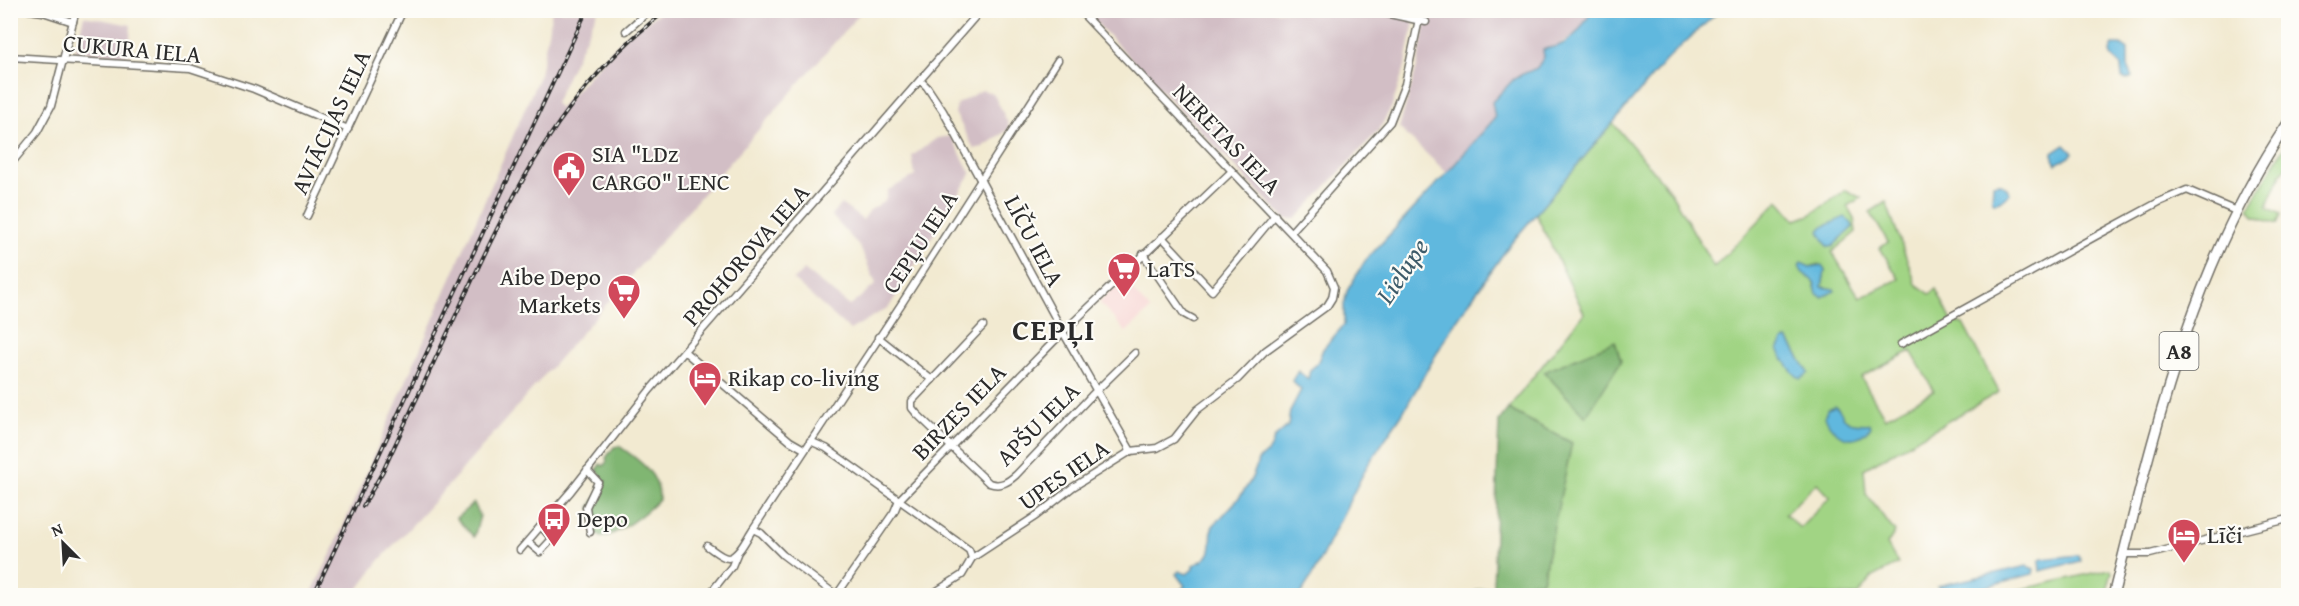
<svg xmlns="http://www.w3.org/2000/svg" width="2299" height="606" font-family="'Gentium Book Plus',serif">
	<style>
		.built { fill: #f7d0cf }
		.industrial { fill: #d2bec5 }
		.green { fill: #a1d484; stroke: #668058; stroke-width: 1.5; fill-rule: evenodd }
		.forest { fill: #80b672; stroke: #56704e; stroke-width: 1.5 }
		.water { fill: #61b8de; stroke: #467284; stroke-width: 1.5 }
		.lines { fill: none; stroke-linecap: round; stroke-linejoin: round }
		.minor-casing { stroke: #716e65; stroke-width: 9 }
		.highway-casing { stroke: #716e65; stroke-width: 12 }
		.minor { stroke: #fff; stroke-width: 6 }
		.highway { stroke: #fff; stroke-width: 9 }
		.rail-casing { stroke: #2b2b2b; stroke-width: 4 }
		.rail { stroke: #fdfcf7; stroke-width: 1.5; stroke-dasharray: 4.5; stroke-linecap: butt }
		.labels { text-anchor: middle; stroke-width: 4.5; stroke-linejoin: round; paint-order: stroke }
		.shield { fill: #fdfcf7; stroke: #6a6a68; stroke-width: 1.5 }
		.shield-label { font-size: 22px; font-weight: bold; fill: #2b2b2b }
		.street-label { font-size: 24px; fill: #2b2b2b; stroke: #fdfcf7 }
		.poi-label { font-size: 24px; fill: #2b2b2b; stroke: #fdfcf7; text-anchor: start }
		.water-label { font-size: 26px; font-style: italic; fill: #3e5c6a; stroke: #fdfcf7 }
		.district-label { font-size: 30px; font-weight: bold; letter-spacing: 1.5px; fill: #2b2b2b; stroke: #fdfcf7 }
	</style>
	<rect width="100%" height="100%" fill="#fdfcf7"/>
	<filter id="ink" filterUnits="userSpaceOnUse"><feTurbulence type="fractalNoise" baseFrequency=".0167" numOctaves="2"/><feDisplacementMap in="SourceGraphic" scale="12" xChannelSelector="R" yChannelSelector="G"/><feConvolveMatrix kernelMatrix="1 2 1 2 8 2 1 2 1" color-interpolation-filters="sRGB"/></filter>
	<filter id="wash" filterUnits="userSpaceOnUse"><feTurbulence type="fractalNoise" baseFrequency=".008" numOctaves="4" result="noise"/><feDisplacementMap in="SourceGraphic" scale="24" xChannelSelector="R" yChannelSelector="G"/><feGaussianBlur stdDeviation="1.35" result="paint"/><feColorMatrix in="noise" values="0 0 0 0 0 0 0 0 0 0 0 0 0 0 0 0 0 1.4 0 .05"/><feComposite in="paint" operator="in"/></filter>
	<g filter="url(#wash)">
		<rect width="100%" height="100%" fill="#f2ead1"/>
		<path class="built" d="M1123,279L1150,310L1126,332L1099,302Z"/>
		<g class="industrial">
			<path d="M552,11H598L555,103L560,108L627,34L662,11H862L440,495L379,561L354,595L310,596L330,556L540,74Z"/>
			<path d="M1085,11H1416L1406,63L1392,106L1379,130L1296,219H1285Z"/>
			<path d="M1428,11H1592L1577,33L1556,46L1541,61L1537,68L1523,73L1495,118L1447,173L1399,128L1417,67Z"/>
			<path d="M84,16L131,25L129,55L75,51Z"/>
			<path d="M982,90L993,93L1008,123L1009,129L983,147L974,149L955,113L957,104Z"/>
			<path d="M951,136L971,174L889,307L850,330L793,280L804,270L850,306L876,284L860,247L831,215L841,204L863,220L870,210L885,201L888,190L915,176L912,156L937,138Z"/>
		</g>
		<g class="green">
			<path d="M1613,123L1670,191L1714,267L1779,200L1796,220L1810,215L1846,190L1861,198L1847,206L1854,218L1856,232L1832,252L1860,298L1899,279L1880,248L1888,242L1870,212L1886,202L1916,284L1930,294L1936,289L1952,321L1963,324L1999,392L1864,469L1866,494L1895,532L1887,544L1898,564L1872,577L1858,595L1471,596L1477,590L1542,581L1571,443L1508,409L1584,313L1536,214ZM1818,264L1825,271L1822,287L1834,289L1817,294L1814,282L1809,276L1810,267ZM1911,351L1934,391L1885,418L1861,377ZM1817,483L1830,497L1800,528L1785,514Z"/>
			<path d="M2288,140V165L2281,174L2267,207L2281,214L2277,224L2255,216L2249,208Z"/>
			<path d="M2110,569L2112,572L2106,595H1997Z"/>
		</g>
		<g class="forest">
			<path d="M1615,341L1621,361L1586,417L1544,372Z"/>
			<path d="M1508,409L1572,443L1542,581L1493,588L1499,421Z"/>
			<path d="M619,446C638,459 660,474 659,499C648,511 617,536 601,537L595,532L590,507L606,482L597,470L600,464L604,466L607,461L606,458L614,447Z"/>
			<path d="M474,503L480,516L474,537L456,518Z"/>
		</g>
		<g class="water">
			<path d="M1592,11H1719L1667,59L1508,247L1452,327L1402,414L1367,466L1312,576L1300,595H1175L1185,586L1176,574L1179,571L1187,574L1193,569V565C1216,557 1210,545 1212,527C1231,506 1252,489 1258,460C1266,455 1273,448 1274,438L1288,426L1290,411L1301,390L1292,381L1298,371L1308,379L1310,370L1317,364L1323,349L1344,325V305L1347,291L1365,261L1447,173L1495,118L1492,102L1516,77L1537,68L1544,57L1543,50C1548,47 1551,48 1557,46C1574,41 1583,25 1592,11Z"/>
			<path d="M2113,45H2121L2128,50V68L2132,77L2127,80L2122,78L2121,66L2111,56L2110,51Z"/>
			<path d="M2065,145L2073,153L2069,157L2056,164L2053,159V153Z"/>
			<path d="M2000,183L2006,187L2010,193L2006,198L1995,203L1992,200L1993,184Z"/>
			<path d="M1845,217L1851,222L1853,227L1832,247L1827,246L1819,231L1822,227Z"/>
			<path d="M1801,263L1810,267L1822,265L1825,271L1822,287L1834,289L1835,291L1822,297L1817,294L1814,282L1802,272L1799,266Z"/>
			<path d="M1788,339L1809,373L1800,379C1790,371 1784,361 1778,349L1783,341Z"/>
			<path d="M1835,406C1842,410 1840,413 1844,418C1852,426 1862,423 1870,424L1871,427C1854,447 1835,438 1825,417L1827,409Z"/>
			<path d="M2078,555L2081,561L2040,571L2039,561L2042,559Z"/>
			<path d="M2027,566L2034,569L2033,574L1958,594L1943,595L1937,586Z"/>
		</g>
	</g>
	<g filter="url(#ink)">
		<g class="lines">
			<g class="minor-casing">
				<g id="minor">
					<path d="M29,10L43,12L73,22"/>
					<path d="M1371,10L1426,22"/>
					<path d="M626,31L650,10"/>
					<path d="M10,57L190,68L254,89L348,129"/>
					<path d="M921,81L927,87L943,111L1063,332L1131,451"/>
					<path d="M10,165L37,132L51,106L76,10"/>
					<path d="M307,216L403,10"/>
					<path d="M1291,232L1390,122L1405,84L1421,10"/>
					<path d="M1162,237L1212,291L1275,215"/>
					<path d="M1143,254L1184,314L1193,319"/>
					<path d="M983,326L912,401V408L917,414L989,483C1001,487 1008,482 1016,475L1091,396L1135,353"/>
					<path d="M878,337L932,380"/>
					<path d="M1901,344L2096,236L2159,202L2187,190L2236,211"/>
					<path d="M685,352L790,441L804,449"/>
					<path d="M810,441L826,448L969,550L972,558"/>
					<path d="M587,470L598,482L586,507L590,532"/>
					<path d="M528,542L540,552L552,539L541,526"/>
					<path d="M707,546C712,549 722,558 728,558C739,557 747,537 753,529"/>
					<path d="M520,550L571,491L650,390L981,10"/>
					<path d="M2124,554H2150L2288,519"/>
					<path d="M836,595L783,555L761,533L753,529L902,303L1058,60"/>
					<path d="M708,596L732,566L737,554"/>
					<path d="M836,596L894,512L899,500L1063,332L1232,171"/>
					<path d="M929,596L962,575L972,558L1036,516L1073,487L1131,451L1157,448L1174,439L1197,410L1238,379L1265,351L1327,306L1332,298L1334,287L1327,271L1079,10"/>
				</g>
			</g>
			<g class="highway-casing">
				<path id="highway" d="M2113,596C2155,430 2191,267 2288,123"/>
			</g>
			<use href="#minor" class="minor"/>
			<use href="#highway" class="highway"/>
			<g class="rail-casing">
				<g id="rail">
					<path d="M363,506L383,471C409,414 436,358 462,302C515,188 564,87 667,10"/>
					<path d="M313,596L587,10"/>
				</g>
			</g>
			<use href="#rail" class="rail"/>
		</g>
	</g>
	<defs>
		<g id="civic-pin" transform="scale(1.725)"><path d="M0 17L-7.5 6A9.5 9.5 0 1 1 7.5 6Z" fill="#d1495b" stroke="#fdfcf7"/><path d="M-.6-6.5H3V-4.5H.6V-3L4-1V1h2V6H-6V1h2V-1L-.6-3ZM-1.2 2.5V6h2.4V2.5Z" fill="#fff"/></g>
		<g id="supermarket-pin" transform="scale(1.725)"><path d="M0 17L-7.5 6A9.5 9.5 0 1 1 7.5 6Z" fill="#d1495b" stroke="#fdfcf7"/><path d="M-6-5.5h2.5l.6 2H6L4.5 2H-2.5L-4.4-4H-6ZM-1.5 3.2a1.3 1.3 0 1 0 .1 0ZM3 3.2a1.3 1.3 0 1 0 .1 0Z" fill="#fff"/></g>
		<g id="hotel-pin" transform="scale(1.725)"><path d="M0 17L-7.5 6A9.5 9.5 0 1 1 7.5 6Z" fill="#d1495b" stroke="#fdfcf7"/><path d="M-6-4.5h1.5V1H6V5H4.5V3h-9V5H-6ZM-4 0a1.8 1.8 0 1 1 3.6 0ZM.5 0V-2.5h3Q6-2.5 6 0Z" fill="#fff"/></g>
		<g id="bus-pin" transform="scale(1.725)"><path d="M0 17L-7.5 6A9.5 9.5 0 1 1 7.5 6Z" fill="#d1495b" stroke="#fdfcf7"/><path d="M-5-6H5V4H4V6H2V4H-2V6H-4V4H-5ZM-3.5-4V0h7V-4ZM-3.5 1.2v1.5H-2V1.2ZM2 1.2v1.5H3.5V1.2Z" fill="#fff"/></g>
	</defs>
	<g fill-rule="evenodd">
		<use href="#civic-pin" x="569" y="168"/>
		<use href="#supermarket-pin" x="1124" y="269"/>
		<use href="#supermarket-pin" x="624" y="291"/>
		<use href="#hotel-pin" x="705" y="378"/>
		<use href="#bus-pin" x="554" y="519"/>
		<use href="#hotel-pin" x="2184" y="535"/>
	</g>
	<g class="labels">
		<rect class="shield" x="2159.5" y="332" width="39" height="38" rx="4.5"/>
		<g class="shield-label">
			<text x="2179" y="359">A8</text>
		</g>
		<g class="street-label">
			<text transform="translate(132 49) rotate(5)" y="8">CUKURA IELA</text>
			<text transform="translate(331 122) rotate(-65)" y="8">AVIĀCIJAS IELA</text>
			<text transform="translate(1227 139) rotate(46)" y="8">NERETAS IELA</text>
			<text transform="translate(1034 241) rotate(62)" y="8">LĪČU IELA</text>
			<text transform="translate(920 242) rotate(-57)" y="8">CEPĻU IELA</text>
			<text transform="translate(746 255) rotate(-49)" y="8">PROHOROVA IELA</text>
			<text transform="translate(959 412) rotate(-46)" y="8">BIRZES IELA</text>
			<text transform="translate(1038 424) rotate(-45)" y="8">APŠU IELA</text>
			<text transform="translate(1064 475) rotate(-35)" y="8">UPES IELA</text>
		</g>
		<g class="poi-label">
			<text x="592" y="162">SIA "LDz<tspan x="592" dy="28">CARGO" LENC</tspan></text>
			<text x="1147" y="277">LaTS</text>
			<text x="601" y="285" text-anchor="end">Aibe Depo<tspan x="601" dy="28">Markets</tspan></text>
			<text x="728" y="386">Rikap co-living</text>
			<text x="577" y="527">Depo</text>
			<text x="2207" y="543">Līči</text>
		</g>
		<g class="water-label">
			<text transform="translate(1402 271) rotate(-56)" y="9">Lielupe</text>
		</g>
		<g class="district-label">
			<text x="1054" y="340">CEPĻI</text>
		</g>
	</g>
	<rect width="2299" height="606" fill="none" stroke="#fdfcf7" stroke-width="36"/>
	<g transform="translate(63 543) rotate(336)" stroke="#fdfcf7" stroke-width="4.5" paint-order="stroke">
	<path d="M0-4.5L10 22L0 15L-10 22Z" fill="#2b2b2b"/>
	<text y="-9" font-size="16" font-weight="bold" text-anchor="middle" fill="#2b2b2b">N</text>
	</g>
</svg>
